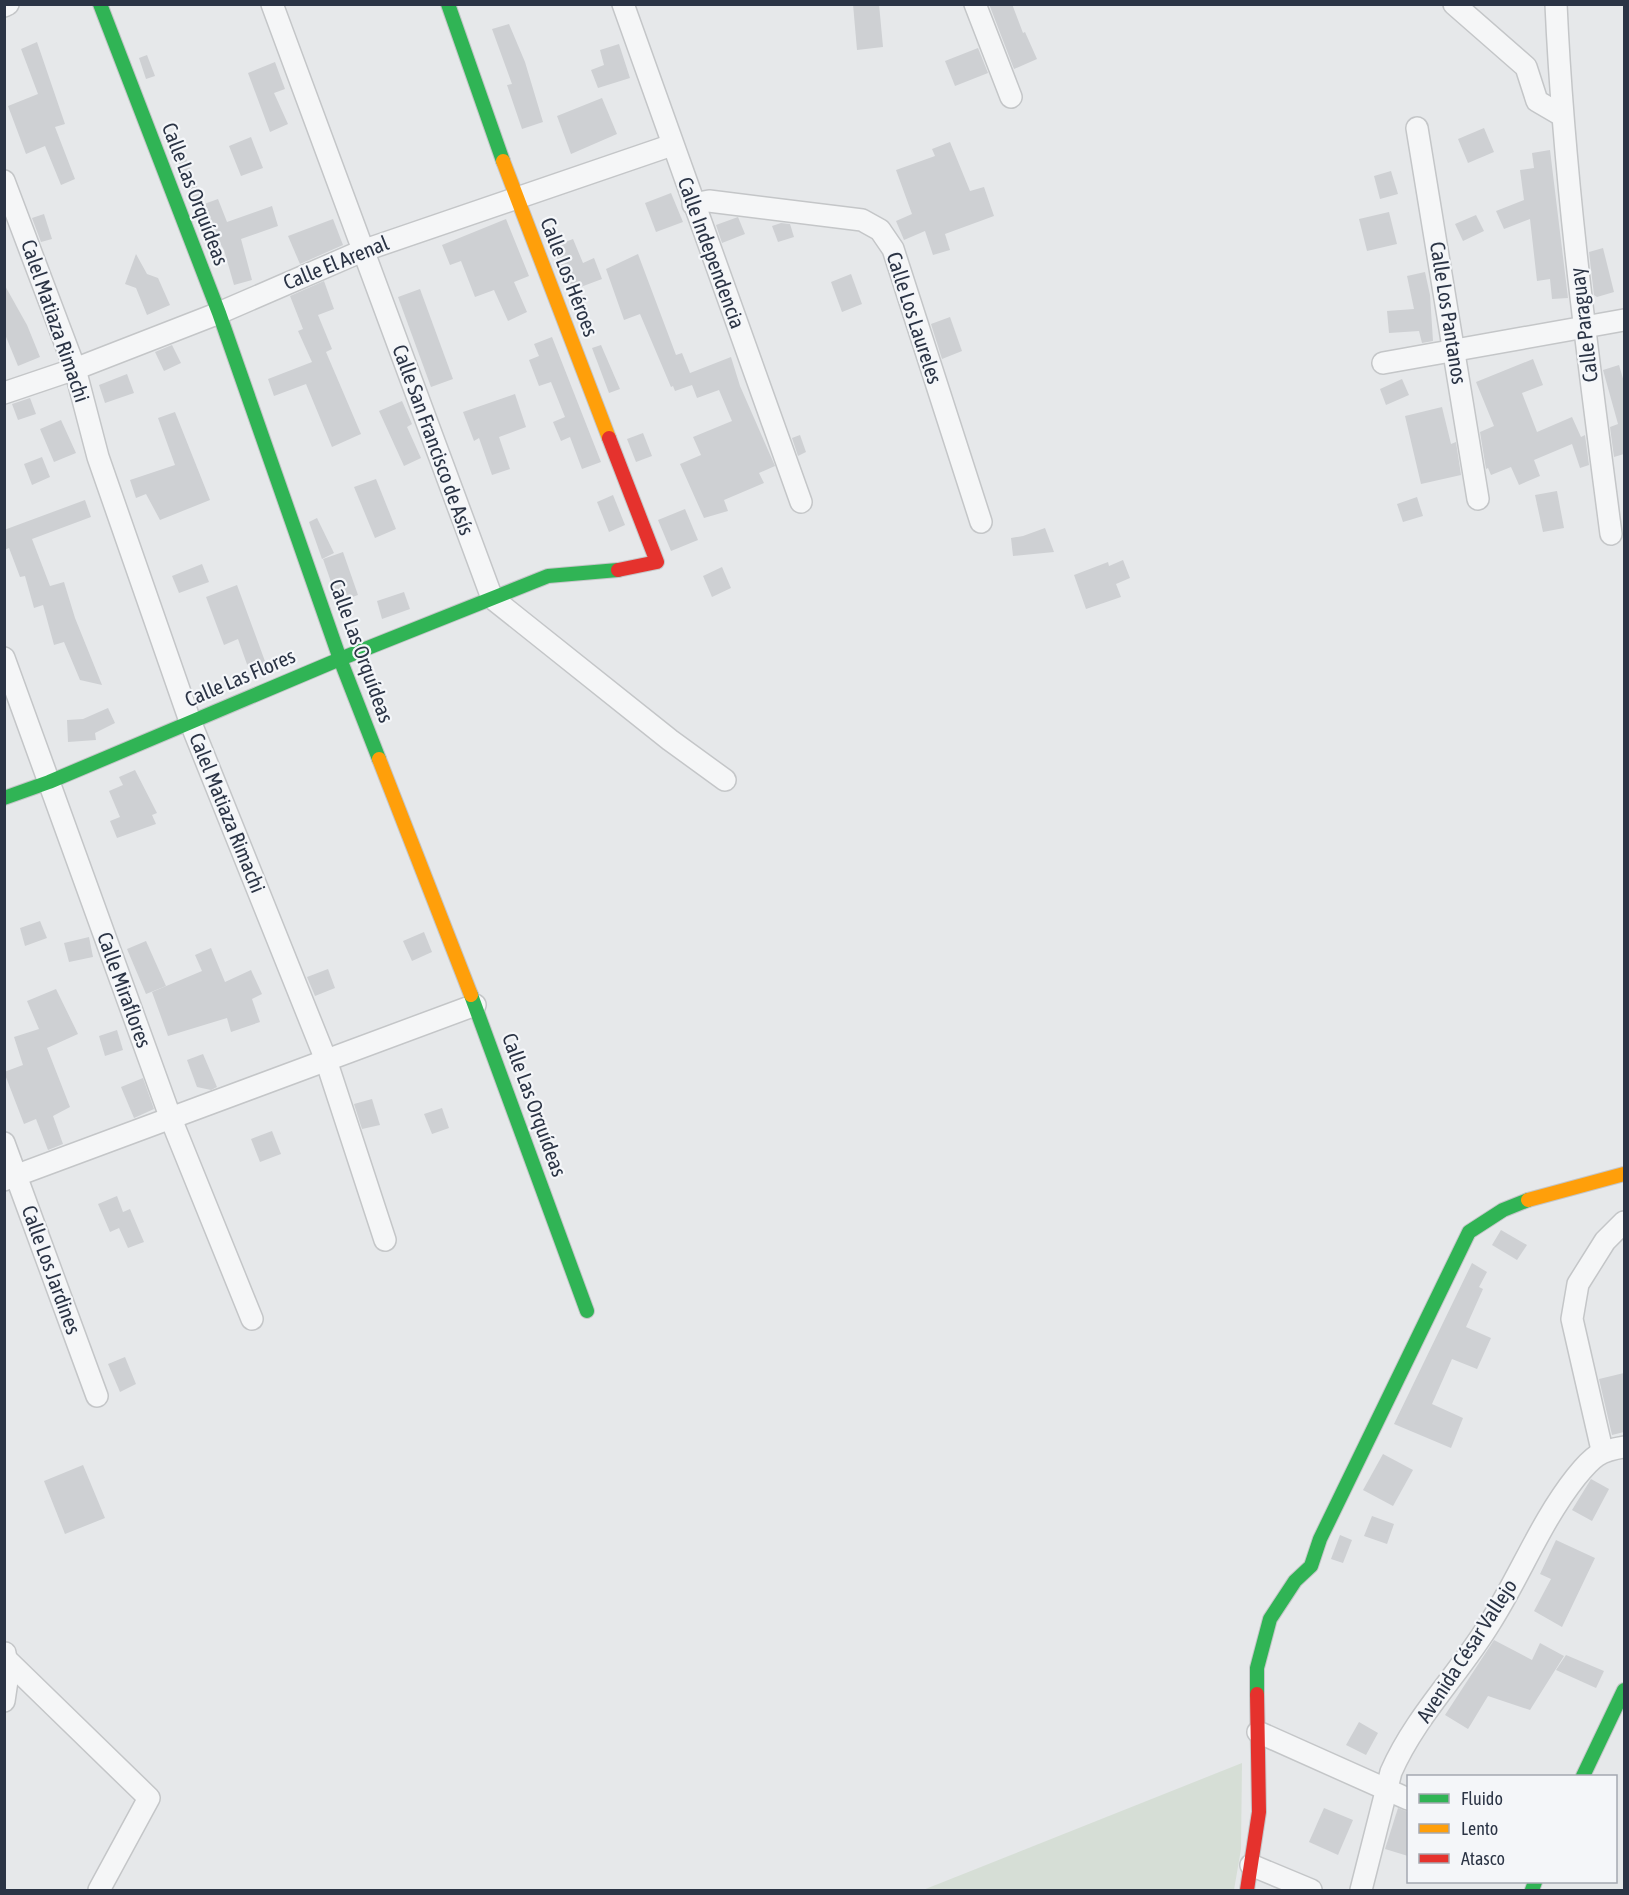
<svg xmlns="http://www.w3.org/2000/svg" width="1629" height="1895" font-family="'Asap Condensed',sans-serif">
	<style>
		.green { fill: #d6ded6 }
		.building { fill: #ced0d3 }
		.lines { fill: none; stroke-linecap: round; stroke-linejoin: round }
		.street-casing { stroke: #c4c6c8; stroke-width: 24 }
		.fast-casing { stroke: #c4c6c8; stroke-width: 16 }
		.slow-casing { stroke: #c4c6c8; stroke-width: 16 }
		.jam-casing { stroke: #c4c6c8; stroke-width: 16 }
		.street { stroke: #f5f6f7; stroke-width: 21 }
		.fast { stroke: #30b455; stroke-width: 14 }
		.slow { stroke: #ff9f0a; stroke-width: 14 }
		.jam { stroke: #e5322d; stroke-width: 14 }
		.labels { text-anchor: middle; stroke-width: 4.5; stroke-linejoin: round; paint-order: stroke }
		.street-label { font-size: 21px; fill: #2b3445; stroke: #f4f6f9 }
	</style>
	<rect width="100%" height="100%" fill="#e6e8ea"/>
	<path class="green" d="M1242,1763L1241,1849L1234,1890H923Z"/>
	<g class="building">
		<path d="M853,4H879L883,47L857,50Z"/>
		<path d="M989,4H1012L1023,33L1025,32L1037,59L1014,69Z"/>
		<path d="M509,24L525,62L543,122L522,129L507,85L512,84L492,29Z"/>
		<path d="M37,42L65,124L55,127L75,179L61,185L45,146L26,154L8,106L38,94L21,49Z"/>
		<path d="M619,44L630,78L598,88L591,70L604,65L600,50Z"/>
		<path d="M978,48L988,73L955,86L945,61Z"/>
		<path d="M147,55L155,76L146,79L139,58Z"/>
		<path d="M275,62L285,89L274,93L288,124L270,132L248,73Z"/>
		<path d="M602,98L617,134L571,154L557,116Z"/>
		<path d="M1484,128L1494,152L1468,163L1458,139Z"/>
		<path d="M251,137L263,168L241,176L229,146Z"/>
		<path d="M950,142L970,191L984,187L994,216L945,234L950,250L933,255L925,231L904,240L896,221L912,214L896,170L935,156L932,149Z"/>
		<path d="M182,148L204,204L218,199L227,222L272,206L278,226L241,239L252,280L234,285L224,250L214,232L218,244L211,247L174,151Z"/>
		<path d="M1550,150L1568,298L1552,299L1550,279L1537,281L1530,219L1504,229L1496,211L1524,200L1520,170L1534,168L1532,153Z"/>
		<path d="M1391,171L1398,194L1380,199L1374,176Z"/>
		<path d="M671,193L683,222L656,232L645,203Z"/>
		<path d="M1389,212L1397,244L1367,251L1359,219Z"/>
		<path d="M44,214L52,239L41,242L32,218Z"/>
		<path d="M1476,215L1484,231L1463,241L1455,224Z"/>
		<path d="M738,217L745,234L722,243L716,225Z"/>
		<path d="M333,219L343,245L300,264L288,236Z"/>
		<path d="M506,219L529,276L514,282L527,312L508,321L494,290L475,297L461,261L450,265L442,245Z"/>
		<path d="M781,223L790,224L794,237L778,242L772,226Z"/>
		<path d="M573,239L583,263L594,258L602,279L570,291L553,247Z"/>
		<path d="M1603,248L1614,292L1597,297L1594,295L1589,252Z"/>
		<path d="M136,254L147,274L158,278L170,305L147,315L136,288L125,284Z"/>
		<path d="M638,254L676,355L682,353L690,373L731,357L740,386L775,466L759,473L764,483L724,500L728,511L704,518L680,464L701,455L693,437L732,421L719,390L697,398L692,385L675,391L673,386L671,387L640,314L624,320L606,269Z"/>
		<path d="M1425,272L1430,295L1433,341L1422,343L1419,331L1389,333L1387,311L1414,309L1407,276Z"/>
		<path d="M851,274L862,304L842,312L831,282Z"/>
		<path d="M324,281L334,309L318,315L332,349L326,352L361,434L332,447L306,384L274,396L268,379L312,362L298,331L303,329L290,296Z"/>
		<path d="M4,284L27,325L40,357L18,366L4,332Z"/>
		<path d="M420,289L453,379L431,387L398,297Z"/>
		<path d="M950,317L962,351L942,359L931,324Z"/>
		<path d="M552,337L601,462L582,469L570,437L561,441L553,422L565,417L551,382L539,386L529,360L539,356L534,344Z"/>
		<path d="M172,345L181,363L164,371L155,352Z"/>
		<path d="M601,345L620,389L609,393L592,348Z"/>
		<path d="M1533,359L1543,385L1522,393L1537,432L1572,417L1581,437L1585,435L1589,465L1580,468L1572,444L1534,460L1540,476L1519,485L1511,467L1491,475L1488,468L1486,469L1480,432L1494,426L1476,382Z"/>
		<path d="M1619,365L1624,382V454L1614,457L1610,427L1618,424L1603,370Z"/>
		<path d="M127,374L134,393L105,403L99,385Z"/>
		<path d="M1402,379L1409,395L1386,405L1380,389Z"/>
		<path d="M515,394L526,427L499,437L510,469L492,475L479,438L474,441L463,412Z"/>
		<path d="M30,398L36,414L18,420L12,404Z"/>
		<path d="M402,401L412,424L407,427L421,458L404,466L379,411Z"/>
		<path d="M1442,407L1451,444L1456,442L1461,475L1421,484L1405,416Z"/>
		<path d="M175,412L210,500L160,520L146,494L136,498L130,480L175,465L158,418Z"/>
		<path d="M61,420L76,453L54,462L40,429Z"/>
		<path d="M643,433L652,456L636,462L627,439Z"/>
		<path d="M800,435L806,452L798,456L792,438Z"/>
		<path d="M42,457L50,477L32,485L24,464Z"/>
		<path d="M376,479L396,529L375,538L354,487Z"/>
		<path d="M1557,491L1564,528L1543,532L1535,495Z"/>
		<path d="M613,495L625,525L609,532L597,502Z"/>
		<path d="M1417,497L1423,516L1403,522L1397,504Z"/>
		<path d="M85,500L91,517L32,539L50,586L64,582L75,618L102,685L80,680L64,642L54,645L43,605L34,608L25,576L20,577L9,548L4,550V530Z"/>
		<path d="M685,509L698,540L671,551L658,520Z"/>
		<path d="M317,518L334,553L322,559L309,522Z"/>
		<path d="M1045,528L1054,552L1013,556L1011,538L1023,536Z"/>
		<path d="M343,552L358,595L338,602L323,559Z"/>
		<path d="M1123,560L1130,578L1116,584L1121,597L1086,609L1074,575L1108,562L1109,566Z"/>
		<path d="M202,564L209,582L179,593L172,576Z"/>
		<path d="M722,567L731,588L712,597L703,576Z"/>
		<path d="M237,585L266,664L249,670L238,639L224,645L206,597Z"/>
		<path d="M404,592L410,609L382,619L377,601Z"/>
		<path d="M108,708L115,723L95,733L96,740L68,742L67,720L83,719Z"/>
		<path d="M135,770L157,813L152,815L156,824L117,838L110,821L120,817L109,791L123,785L119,777Z"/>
		<path d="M40,921L47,938L25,946L20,928Z"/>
		<path d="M424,932L432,952L412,961L403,941Z"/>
		<path d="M89,937L93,957L69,962L64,943Z"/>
		<path d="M146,941L166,986L146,994L127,949Z"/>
		<path d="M211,948L225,982L251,970L262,994L252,999L260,1022L231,1032L227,1018L168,1036L152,992L202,971L195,955Z"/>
		<path d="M328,969L335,988L315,996L307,977Z"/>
		<path d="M56,989L78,1034L47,1048L70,1107L53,1116L63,1144L48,1150L36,1119L24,1124L4,1072L23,1065L14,1037L39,1029L27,1001Z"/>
		<path d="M117,1030L123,1050L105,1056L99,1036Z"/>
		<path d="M203,1054L217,1087L211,1090L197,1087L187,1060Z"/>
		<path d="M143,1078L154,1109L134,1118L121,1087Z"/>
		<path d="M372,1099L380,1125L362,1129L354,1104Z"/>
		<path d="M442,1108L449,1128L432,1134L424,1114Z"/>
		<path d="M272,1131L281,1154L260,1162L251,1139Z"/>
		<path d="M117,1196L123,1212L130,1209L144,1242L128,1248L119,1228L110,1232L98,1204Z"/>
		<path d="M1501,1230L1527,1245L1517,1260L1492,1245Z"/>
		<path d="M1472,1263L1487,1272L1479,1287L1483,1289L1466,1327L1491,1338L1477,1369L1452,1359L1432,1404L1463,1418L1451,1448L1394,1424Z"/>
		<path d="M125,1357L136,1384L120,1392L108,1364Z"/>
		<path d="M1624,1373V1432L1612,1435L1599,1379Z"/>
		<path d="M1383,1454L1413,1470L1393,1506L1363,1490Z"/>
		<path d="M83,1465L105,1518L65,1534L44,1481Z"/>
		<path d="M1591,1479L1609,1489L1592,1521L1572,1510Z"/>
		<path d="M1372,1516L1394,1524L1387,1544L1364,1536Z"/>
		<path d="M1340,1535L1352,1540L1343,1563L1331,1559Z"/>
		<path d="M1556,1540L1595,1558L1562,1627L1534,1611L1551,1579L1540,1574Z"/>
		<path d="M1494,1640L1532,1660L1540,1643L1564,1656L1530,1710L1488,1696L1468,1729L1445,1715Z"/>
		<path d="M1566,1655L1604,1671L1596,1688L1556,1670Z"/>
		<path d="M1359,1722L1378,1733L1366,1755L1346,1745Z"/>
		<path d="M1324,1808L1353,1820L1338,1855L1309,1842Z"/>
		<path d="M1398,1808L1408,1812V1856L1385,1849Z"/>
	</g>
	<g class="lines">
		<g class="street-casing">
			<g id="street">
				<path d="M272,4L492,598L670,740L725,780"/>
				<path d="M623,4L801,502"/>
				<path d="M975,4L1011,97"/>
				<path d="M1454,4L1526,67L1537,101L1561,115"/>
				<path d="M1556,4C1564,182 1588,358 1611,534"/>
				<path d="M4,6L8,4"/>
				<path d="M1417,128L1478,499"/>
				<path d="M4,181L75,369L98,457L190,721L326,1060L385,1240"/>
				<path d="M693,204L709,201L862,220L880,230L893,249L981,522"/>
				<path d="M1383,363L1624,320"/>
				<path d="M4,393L75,369L219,313L362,251L672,145"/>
				<path d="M4,658L171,1119L252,1319"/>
				<path d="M4,1143L97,1396"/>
				<path d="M4,1180L475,1005"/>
				<path d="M1602,1450L1572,1319L1578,1284L1605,1241L1624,1222"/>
				<path d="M4,1657L149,1798L99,1890"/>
				<path d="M4,1701L8,1674L5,1653"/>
				<path d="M1258,1732L1408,1799"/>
				<path d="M1251,1865L1311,1890"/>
				<path d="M1361,1890L1391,1772C1415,1717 1459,1674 1490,1623C1520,1576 1541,1521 1576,1477C1593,1456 1599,1451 1624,1447"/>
			</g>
		</g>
		<g class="fast-casing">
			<g id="fast">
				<path d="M100,4L219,313L340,659L379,759"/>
				<path d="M448,4L503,161"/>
				<path d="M4,798L49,782L340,659L548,576L618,570"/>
				<path d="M471,995L587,1311"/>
				<path d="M1257,1694V1668L1270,1619L1295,1581L1311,1566L1320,1539L1469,1232L1503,1210L1528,1200"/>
				<path d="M1583,1776L1624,1690"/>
				<path d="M1532,1890L1535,1882"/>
			</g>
		</g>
		<g class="slow-casing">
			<g id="slow">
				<path d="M503,161L609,438"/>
				<path d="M379,759L471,995"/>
				<path d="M1528,1200L1624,1174"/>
			</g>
		</g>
		<g class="jam-casing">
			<g id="jam">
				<path d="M609,438L657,562L618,570"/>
				<path d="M1247,1890L1259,1812L1257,1694"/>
			</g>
		</g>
		<use href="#street" class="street"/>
		<use href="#fast" class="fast"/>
		<use href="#slow" class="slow"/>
		<use href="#jam" class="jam"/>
	</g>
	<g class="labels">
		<g class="street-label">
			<text transform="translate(195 194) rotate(69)" y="7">Calle Las Orquídeas</text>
			<text transform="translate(711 253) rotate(70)" y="7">Calle Independencia</text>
			<text transform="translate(336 263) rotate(-22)" y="7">Calle El Arenal</text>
			<text transform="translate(569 277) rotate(69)" y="7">Calle Los Héroes</text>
			<text transform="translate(1448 313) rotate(81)" y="7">Calle Los Pantanos</text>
			<text transform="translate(914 318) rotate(72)" y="7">Calle Los Laureles</text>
			<text transform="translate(55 321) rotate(71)" y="7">Calel Matiaza Rimachi</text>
			<text transform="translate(1584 325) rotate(-97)" y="7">Calle Paraguay</text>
			<text transform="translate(433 440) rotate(70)" y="7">Calle San Francisco de Asís</text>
			<text transform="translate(361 651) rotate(70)" y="7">Calle Las Orquídeas</text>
			<text transform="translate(240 678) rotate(-23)" y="7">Calle Las Flores</text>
			<text transform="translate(227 813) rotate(68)" y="7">Calel Matiaza Rimachi</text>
			<text transform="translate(124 990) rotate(70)" y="7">Calle Miraflores</text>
			<text transform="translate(534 1105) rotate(70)" y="7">Calle Las Orquídeas</text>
			<text transform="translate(51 1270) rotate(70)" y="7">Calle Los Jardines</text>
			<text transform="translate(1467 1651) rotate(-57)" y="7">Avenida César Vallejo</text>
		</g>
	</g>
	<rect width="1629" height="1895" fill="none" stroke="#2b3445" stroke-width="12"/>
	<rect x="1407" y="1775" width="210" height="108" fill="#f4f6f9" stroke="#a4a8b1" stroke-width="1.5"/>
	<rect x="1419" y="1794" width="30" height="9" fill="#30b455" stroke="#a4a8b1" stroke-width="1.5"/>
	<text x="1461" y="1805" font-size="18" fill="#2b3445">Fluido</text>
	<rect x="1419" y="1824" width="30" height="9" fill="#ff9f0a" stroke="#a4a8b1" stroke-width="1.5"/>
	<text x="1461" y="1835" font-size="18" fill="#2b3445">Lento</text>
	<rect x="1419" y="1854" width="30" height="9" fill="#e5322d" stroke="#a4a8b1" stroke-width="1.5"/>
	<text x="1461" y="1865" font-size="18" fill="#2b3445">Atasco</text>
</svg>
